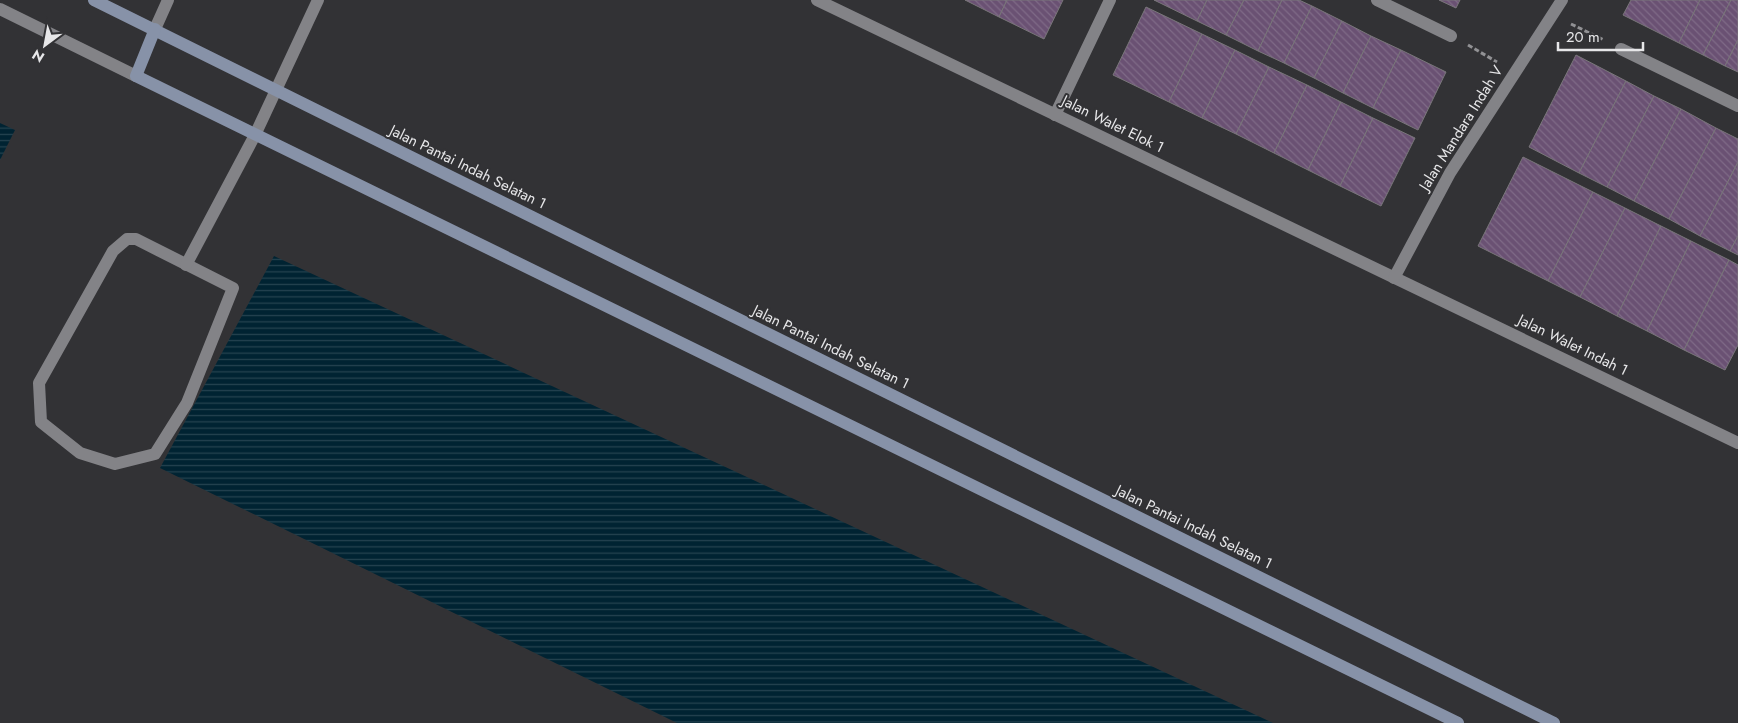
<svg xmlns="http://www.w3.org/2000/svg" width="1738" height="723" font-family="Jost,sans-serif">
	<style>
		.water { fill: url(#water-rules) }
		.building { fill: url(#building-back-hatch); stroke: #79767a }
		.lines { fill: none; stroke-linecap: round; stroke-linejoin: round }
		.path { stroke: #919194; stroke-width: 3; stroke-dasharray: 5 2.5; stroke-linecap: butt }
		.lane { stroke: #838387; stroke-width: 12 }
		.street { stroke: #838387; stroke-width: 12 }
		.secondary { stroke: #8792a8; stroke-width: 12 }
		.labels { text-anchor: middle; stroke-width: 4; stroke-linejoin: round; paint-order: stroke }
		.street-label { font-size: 15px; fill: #e7e7e9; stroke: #323235 }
	</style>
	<defs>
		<pattern id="water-rules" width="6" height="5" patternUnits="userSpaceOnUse" patternTransform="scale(1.25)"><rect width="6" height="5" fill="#002332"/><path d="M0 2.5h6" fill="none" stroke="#254350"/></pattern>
		<pattern id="building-back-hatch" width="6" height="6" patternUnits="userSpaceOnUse" patternTransform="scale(1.25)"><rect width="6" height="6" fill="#6a5173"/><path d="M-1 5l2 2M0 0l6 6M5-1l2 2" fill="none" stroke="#7f6a87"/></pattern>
	</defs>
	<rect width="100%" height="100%" fill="#323235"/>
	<g class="water">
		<path d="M0,123L15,130L0,160Z"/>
		<path d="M274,256L1273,723H677L160,468Z"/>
	</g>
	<g class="building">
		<path d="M965,0H1007L999,17Z"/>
		<path d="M1007,0H1063L1044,39L999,17Z"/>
		<path d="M1154,0H1207L1197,21Z"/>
		<path d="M1207,0H1244L1226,35L1197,21Z"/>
		<path d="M1244,0H1282L1258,51L1226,35Z"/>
		<path d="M1282,0H1299L1312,6L1284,63L1258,51Z"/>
		<path d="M1439,0H1460L1456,8Z"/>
		<path d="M1631,0H1700L1679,43L1623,15Z"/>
		<path d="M1700,0H1731L1703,55L1679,43Z"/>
		<path d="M1731,0H1738V40L1725,66L1703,55Z"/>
		<path d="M1312,6L1342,21L1314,78L1284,63Z"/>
		<path d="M1146,7L1202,34L1169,102L1113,75Z"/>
		<path d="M1342,21L1371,36L1343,93L1314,78Z"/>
		<path d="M1202,34L1235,50L1202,118L1169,102Z"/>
		<path d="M1371,36L1401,50L1373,108L1343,93Z"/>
		<path d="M1738,40V72L1725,66Z"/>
		<path d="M1235,50L1269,67L1236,134L1202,118Z"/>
		<path d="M1401,50L1446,72L1418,130L1373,108Z"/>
		<path d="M1576,55L1626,81L1579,173L1529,147Z"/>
		<path d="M1269,67L1307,85L1274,153L1236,134Z"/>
		<path d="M1626,81L1654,96L1607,187L1579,173Z"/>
		<path d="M1307,85L1341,102L1308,170L1274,153Z"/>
		<path d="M1654,96L1681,109L1634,201L1607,187Z"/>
		<path d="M1341,102L1373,118L1340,186L1308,170Z"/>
		<path d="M1681,109L1716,128L1669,219L1634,201Z"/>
		<path d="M1373,118L1415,138L1381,206L1340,186Z"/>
		<path d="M1716,128L1738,139V162L1700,236L1669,219Z"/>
		<path d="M1523,157L1593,192L1548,281L1478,246Z"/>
		<path d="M1738,162V236L1730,251L1700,236Z"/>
		<path d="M1593,192L1625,208L1580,297L1548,281Z"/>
		<path d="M1625,208L1661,226L1617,316L1580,297Z"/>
		<path d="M1661,226L1691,241L1647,331L1617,316Z"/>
		<path d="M1738,236V255L1730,251Z"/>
		<path d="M1691,241L1729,260L1684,350L1647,331Z"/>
		<path d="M1729,260L1738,265V345L1725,370L1684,350Z"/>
	</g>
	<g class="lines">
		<g class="path">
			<path d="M1571,24L1604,40"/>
			<path d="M1468,45L1497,62"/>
		</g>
		<g class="lane">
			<path d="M127,239H136L233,288L187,403L155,454L115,464L80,453L41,422L39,383L113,251Z"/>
			<path d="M186,265L255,135"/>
		</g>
		<g class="street">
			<path d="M817,0L1738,443"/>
			<path d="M1377,0L1451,36"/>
			<path d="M0,9L136,76"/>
			<path d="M155,29L168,0"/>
			<path d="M1621,49L1738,106"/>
			<path d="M1055,115L1110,0"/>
			<path d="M255,135L318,0"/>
			<path d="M1394,278L1450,173L1562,0"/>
		</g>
		<g class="secondary">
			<path d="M94,0L1554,723"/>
			<path d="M155,29L136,76L1458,723"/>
		</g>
	</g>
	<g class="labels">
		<g class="street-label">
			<text transform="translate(1113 124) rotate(26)" y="5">Jalan Walet Elok 1</text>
			<text transform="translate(1461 128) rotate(-58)" y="5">Jalan Mandara Indah V</text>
			<text transform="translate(468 167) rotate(26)" y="5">Jalan Pantai Indah Selatan 1</text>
			<text transform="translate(1573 345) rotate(26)" y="5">Jalan Walet Indah 1</text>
			<text transform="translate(831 347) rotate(26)" y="5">Jalan Pantai Indah Selatan 1</text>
			<text transform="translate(1194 527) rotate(26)" y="5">Jalan Pantai Indah Selatan 1</text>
		</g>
	</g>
	<g transform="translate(45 45) rotate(212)" stroke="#323235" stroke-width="4" paint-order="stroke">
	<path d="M0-4L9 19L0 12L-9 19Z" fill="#e7e7e9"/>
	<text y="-8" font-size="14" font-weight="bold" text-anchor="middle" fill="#e7e7e9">N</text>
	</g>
	<path d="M1558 42v8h85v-8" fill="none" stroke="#e7e7e9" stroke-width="2.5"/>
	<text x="1566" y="42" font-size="15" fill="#e7e7e9" stroke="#323235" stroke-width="4" paint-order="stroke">20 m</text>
</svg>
